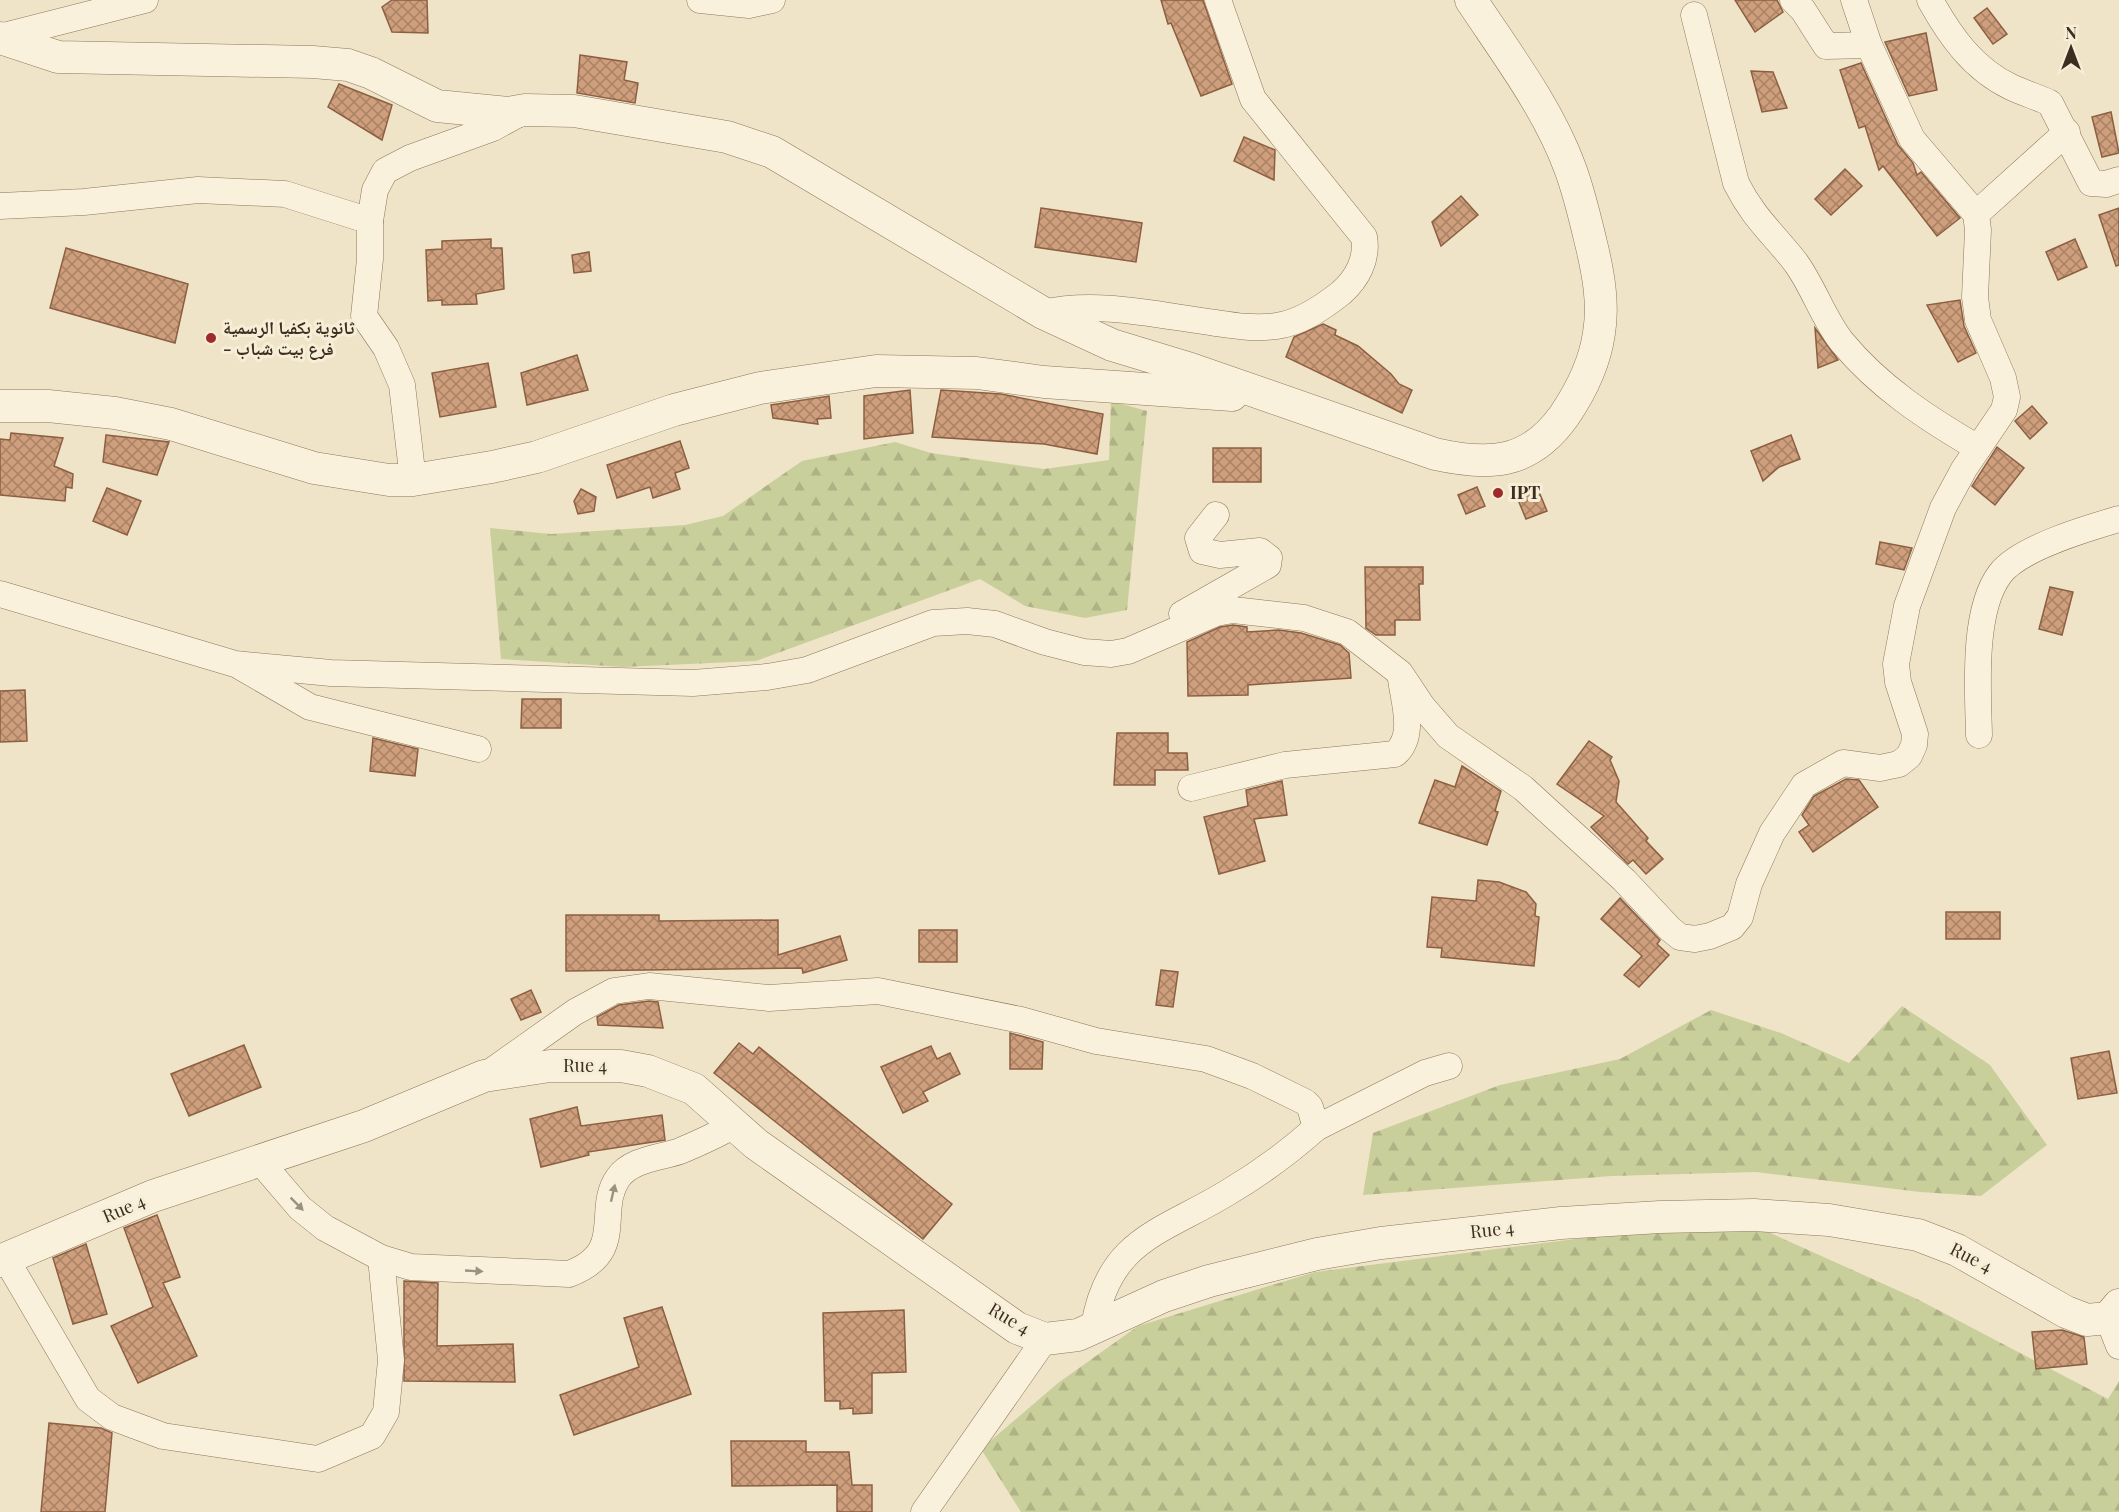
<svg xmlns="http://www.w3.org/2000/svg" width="2119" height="1512" font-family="'Playfair Display','Noto Naskh Arabic',serif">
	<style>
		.forest { fill: url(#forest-firs) }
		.building { fill: url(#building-cross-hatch); stroke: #8d5f41; stroke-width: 1.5 }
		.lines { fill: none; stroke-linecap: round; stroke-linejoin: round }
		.minor-casing { stroke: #8d765c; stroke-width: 27 }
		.tertiary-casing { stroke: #8d765c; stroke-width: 33 }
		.minor { stroke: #faf1dc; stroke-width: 26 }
		.tertiary { stroke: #faf1dc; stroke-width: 32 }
		.oneway { fill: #9c907e }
		.poi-dot { fill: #9e2a2b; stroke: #f7eed8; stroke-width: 2 }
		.labels { text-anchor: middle; stroke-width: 6; stroke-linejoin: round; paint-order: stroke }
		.poi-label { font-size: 18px; font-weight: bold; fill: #3d2e20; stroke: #f7eed8; text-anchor: start }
		.street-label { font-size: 18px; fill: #3d2e20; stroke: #f7eed8 }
	</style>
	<defs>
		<pattern id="forest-firs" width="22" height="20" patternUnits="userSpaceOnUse" patternTransform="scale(1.5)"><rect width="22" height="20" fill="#c9cf9b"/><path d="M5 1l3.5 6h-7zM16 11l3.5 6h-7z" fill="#aeb285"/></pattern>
		<pattern id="building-cross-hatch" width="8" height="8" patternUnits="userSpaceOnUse" patternTransform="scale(1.5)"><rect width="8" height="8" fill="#cf9f7d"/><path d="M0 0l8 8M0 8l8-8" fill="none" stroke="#a98266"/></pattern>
	</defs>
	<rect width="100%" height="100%" fill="#f0e4c8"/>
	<g class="forest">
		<path d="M1111,401L1147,411L1127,610L1085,618L1025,606L980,579L756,661L623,667L501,659L490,528L551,534L685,525L723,516L802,461L895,442L931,453L1044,469L1109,460Z"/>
		<path d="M1902,1006L1990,1065L2047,1145L1981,1196L1920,1192L1756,1172L1612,1176L1363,1195L1373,1133L1500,1085L1620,1059L1711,1010L1781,1033L1849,1063Z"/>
		<path d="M1746,1222L1917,1299L2108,1399L2119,1381V1512H1021L981,1449L1058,1383L1138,1326L1315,1272L1654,1229Z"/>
	</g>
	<g class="building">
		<path d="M392,0H427L428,33L392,32L382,7Z"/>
		<path d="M1161,0H1203L1232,84L1201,96L1171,23L1168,24Z"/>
		<path d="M1735,0H1777L1783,12L1755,32Z"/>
		<path d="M1987,8L2007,34L1993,44L1974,18Z"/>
		<path d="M1926,33L1937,90L1909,96L1885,42Z"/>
		<path d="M580,55L627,62L624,80L638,83L635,103L577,93Z"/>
		<path d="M1861,63L1898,145L1913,163L1917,175L1921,172L1960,218L1937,236L1883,166L1879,170L1865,126L1859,128L1840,70Z"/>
		<path d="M1751,71L1773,72L1787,108L1762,112Z"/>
		<path d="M339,84L392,105L382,140L328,107Z"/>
		<path d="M2111,112L2119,153L2102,157L2092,117Z"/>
		<path d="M1244,137L1275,150L1274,180L1234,161Z"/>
		<path d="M1845,169L1862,186L1831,215L1815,199Z"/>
		<path d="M1461,196L1478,215L1441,246L1432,222Z"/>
		<path d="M1041,208L1142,223L1136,262L1035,247Z"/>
		<path d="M2119,208V265L2116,266L2099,215Z"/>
		<path d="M491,239V248H502L504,289L476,294L477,304L442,305V300L428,301L426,250L442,249V241Z"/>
		<path d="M2075,239L2087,267L2058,280L2046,252Z"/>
		<path d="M66,248L188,284L175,343L50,308Z"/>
		<path d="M589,252L591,271L574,273L572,255Z"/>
		<path d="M1960,300L1964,326L1976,353L1958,362L1927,305Z"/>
		<path d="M1323,324L1336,330L1335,335L1358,346L1391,374L1399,384L1412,390L1402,413L1286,357L1294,337Z"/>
		<path d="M1815,328L1838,360L1818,368Z"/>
		<path d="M577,355L588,390L527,405L521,373Z"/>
		<path d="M488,363L496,407L440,417L432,373Z"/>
		<path d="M910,390L913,433L864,439V396Z"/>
		<path d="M941,390L1001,394L1103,414L1097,454L1044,444L932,437Z"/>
		<path d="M829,396L831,418L817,419L818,424L773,418L771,405Z"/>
		<path d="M2032,406L2047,423L2030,439L2015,421Z"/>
		<path d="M11,433L63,438L54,466L73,474L72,488L66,487L65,501L0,495V439L10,440Z"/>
		<path d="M106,435L169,442L157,475L103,462Z"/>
		<path d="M1791,435L1800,459L1779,467L1763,481L1751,451Z"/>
		<path d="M680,441L689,468L675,473L680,489L653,498L650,487L617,498L607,465Z"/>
		<path d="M1997,447L2024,468L1995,505L1972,486Z"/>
		<rect x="1213" y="448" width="48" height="34"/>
		<path d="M1477,487L1485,506L1466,514L1458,495Z"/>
		<path d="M1537,487L1547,511L1526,519L1516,495Z"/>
		<path d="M107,488L141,501L127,535L93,521Z"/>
		<path d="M581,489L596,497L594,511L578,514L574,501Z"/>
		<path d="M1880,542L1912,548L1904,570L1876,564Z"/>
		<path d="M1365,567H1423V584H1419L1420,620H1395V635H1376L1366,628Z"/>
		<path d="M2050,587L2073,592L2062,635L2039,629Z"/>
		<path d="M1233,625L1247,627V632L1279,630L1301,633L1340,645L1349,653L1351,678L1248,685V695L1188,696L1187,642L1220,627Z"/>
		<path d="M25,690L27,741L0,742V691Z"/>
		<path d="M522,699H561V728H521Z"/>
		<path d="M1117,733H1168V753H1187L1188,770H1155V785H1114Z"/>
		<path d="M373,738L418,749L415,776L370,771Z"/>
		<path d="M1589,741L1612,757L1610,760L1619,781L1616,802L1648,838L1646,841L1663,859L1646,874L1633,860L1628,864L1591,827L1604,816L1557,784Z"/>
		<path d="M1462,766L1501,791L1495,811L1498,812L1487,845L1419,823L1435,780L1455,787Z"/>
		<path d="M1846,779L1859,780L1878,807L1813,852L1799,832L1809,825L1802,815L1814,796Z"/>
		<path d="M1282,781L1287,815L1254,819L1265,861L1219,874L1204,817L1248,806L1246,790Z"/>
		<path d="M1478,880L1499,882L1526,892L1536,904L1535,916L1539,917L1534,966L1441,957L1442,948L1427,947L1432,897L1476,901Z"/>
		<path d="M1620,898L1660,940L1657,944L1669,955L1639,987L1624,975L1642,956L1601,919Z"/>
		<rect x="1946" y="912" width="54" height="27"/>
		<path d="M566,915H659V921L778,920V955L840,936L847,960L803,973L802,968L566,971Z"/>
		<rect x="919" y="930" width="38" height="32"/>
		<path d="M1161,970L1178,972L1173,1007L1156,1005Z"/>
		<path d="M531,990L541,1012L521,1020L511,999Z"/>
		<path d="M649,1001L658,1002L663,1028L598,1025L597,1017L619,1005Z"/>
		<path d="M1010,1033L1043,1042L1042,1069H1010Z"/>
		<path d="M739,1043L753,1054L759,1047L952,1204L923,1239L714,1073Z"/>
		<path d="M244,1045L261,1087L189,1116L171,1074Z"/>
		<path d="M931,1046L937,1059L950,1053L960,1074L923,1092L928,1101L903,1113L881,1067Z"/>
		<path d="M2109,1051L2117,1093L2078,1099L2071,1058Z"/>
		<path d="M577,1107L581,1126L662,1115L665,1140L588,1152L589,1155L541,1167L530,1119Z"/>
		<path d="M157,1215L180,1277L163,1283L197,1356L138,1383L111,1326L153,1307L124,1228Z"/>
		<path d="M86,1244L107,1314L73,1324L53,1258Z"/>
		<path d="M404,1281L438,1283L437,1346L513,1344L515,1382L404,1381Z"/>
		<path d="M662,1307L691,1394L574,1435L560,1395L639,1367L624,1318Z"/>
		<path d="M904,1310L906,1372L872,1373V1413L853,1414V1408L840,1409V1401H825L823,1313Z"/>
		<path d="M2062,1330L2084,1337L2087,1364L2036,1369L2032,1332Z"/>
		<path d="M49,1423L101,1428L112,1433L105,1512H41Z"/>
		<path d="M731,1441H806V1452H849L852,1485H872V1512H837V1485L732,1486Z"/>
	</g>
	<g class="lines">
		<g class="minor-casing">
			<g id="minor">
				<path d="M700,0L749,5L772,0"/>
				<path d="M1854,0L1869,45"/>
				<path d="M1930,0C1950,36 1973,69 2011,87C2024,93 2037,97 2050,103L2091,183L2106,184L2119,180"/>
				<path d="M1694,15L1736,183C1754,219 1773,233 1796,263C1814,288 1823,318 1842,342C1879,387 1928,419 1978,448"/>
				<path d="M0,37L145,0"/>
				<path d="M0,206L84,202L198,190L285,194L370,221"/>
				<path d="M1976,214L2067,132"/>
				<path d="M1043,313C1098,300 1161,316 1216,323C1236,326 1256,329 1276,326C1300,323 1322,308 1341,293C1357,279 1368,259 1364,237L1253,99L1218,0"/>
				<path d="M413,480L402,385L386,348L364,316L370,259V221L375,190L385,171L410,158L493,128L524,111"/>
				<path d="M0,594L235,664L331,673L693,683L767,677L807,670L933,623L967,621L995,624L1045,642L1084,652L1111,654L1128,651L1216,613L1233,610L1304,618L1347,632L1400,673L1422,706L1448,736L1523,788L1624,880L1670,929L1680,937L1695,939L1710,936L1732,927L1740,917L1749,884L1772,833L1804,785L1843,763L1880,768L1899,764L1909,756L1914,745L1915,734L1898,682L1896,664L1907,606L1943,508L1964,469L2004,410L2007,397L2003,378L1978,320L1975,297L1978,230L1976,214L1912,139L1869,45L1826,46L1803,10L1793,0"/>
				<path d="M1182,614L1268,565L1269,558L1260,551L1220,555L1202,551L1198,538L1216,515"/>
				<path d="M241,667L310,707L478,749"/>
				<path d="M1979,735C1978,690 1972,611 2000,574C2019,548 2088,528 2119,519"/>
				<path d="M1191,788L1285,765L1395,754C1416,736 1404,703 1401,679"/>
				<path d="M486,1075L575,1012L614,991L649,986L769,998L878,991L1021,1020L1096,1041L1206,1059L1252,1076L1305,1102L1310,1107L1316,1128C1288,1153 1259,1174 1227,1193C1161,1233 1109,1239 1094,1326"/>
				<path d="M1316,1128L1425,1073L1449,1066"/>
				<path d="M259,1160L300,1208L325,1228L381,1258L411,1267L569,1274C628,1252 595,1211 618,1178C631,1159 660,1158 680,1151C699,1143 717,1135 734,1125"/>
				<path d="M6,1259L88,1399L112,1417L163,1436L318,1459L372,1436L386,1412L391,1360L381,1258"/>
				<path d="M2108,1318L2119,1346"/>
				<path d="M924,1512L1045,1339"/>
			</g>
		</g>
		<g class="tertiary-casing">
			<g id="tertiary">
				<path d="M0,38L58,57L313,62L348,65L371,73L437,106L508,113L525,110L574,111L727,137L772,152L1043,313L1112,345L1191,369L1435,454C1489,466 1529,465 1564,416C1581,391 1595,362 1599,333C1604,303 1598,272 1591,243C1585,218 1579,192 1570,168C1548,108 1506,53 1471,0"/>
				<path d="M0,406H48L115,413L171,424L314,468L389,480H413L492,467L537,457L674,410L760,388L876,371L977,373L1044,382L1232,395"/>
				<path d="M0,1261L153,1196L364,1126L484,1076L550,1066H621L648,1071L694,1089L756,1144L1017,1328L1045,1339L1078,1335L1164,1296L1209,1281L1317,1254L1381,1243L1561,1223L1660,1217L1754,1215L1829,1220L1918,1235L1957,1250L2066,1312L2087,1320L2108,1318L2119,1305"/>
			</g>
		</g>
		<use href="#minor" class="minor"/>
		<use href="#tertiary" class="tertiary"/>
	</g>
	<defs><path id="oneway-solid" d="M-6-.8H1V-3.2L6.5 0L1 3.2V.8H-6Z" transform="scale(1.5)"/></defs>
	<g class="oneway">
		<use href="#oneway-solid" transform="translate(613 1193) rotate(-77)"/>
		<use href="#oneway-solid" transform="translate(297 1204) rotate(45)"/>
		<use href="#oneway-solid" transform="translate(474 1271) rotate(3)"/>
	</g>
	<g class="poi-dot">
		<circle cx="211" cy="338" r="6"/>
		<circle cx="1498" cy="493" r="6"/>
	</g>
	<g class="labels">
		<g class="poi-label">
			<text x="223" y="334">ثانوية بكفيا الرسمية<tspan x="223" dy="21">- فرع بيت شباب</tspan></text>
			<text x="1510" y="499">IPT</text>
		</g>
		<g class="street-label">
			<text x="585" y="1072">Rue 4</text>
			<text transform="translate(124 1209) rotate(-23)" y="6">Rue 4</text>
			<text transform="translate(1492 1230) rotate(-6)" y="6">Rue 4</text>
			<text transform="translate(1971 1258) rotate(27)" y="6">Rue 4</text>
			<text transform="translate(1009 1319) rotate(31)" y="6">Rue 4</text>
		</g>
	</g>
	<g transform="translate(2071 48)" stroke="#f7eed8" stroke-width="4.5" paint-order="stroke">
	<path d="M0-4.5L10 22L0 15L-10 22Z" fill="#3d2e20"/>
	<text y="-9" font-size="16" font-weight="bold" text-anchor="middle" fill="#3d2e20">N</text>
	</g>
</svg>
